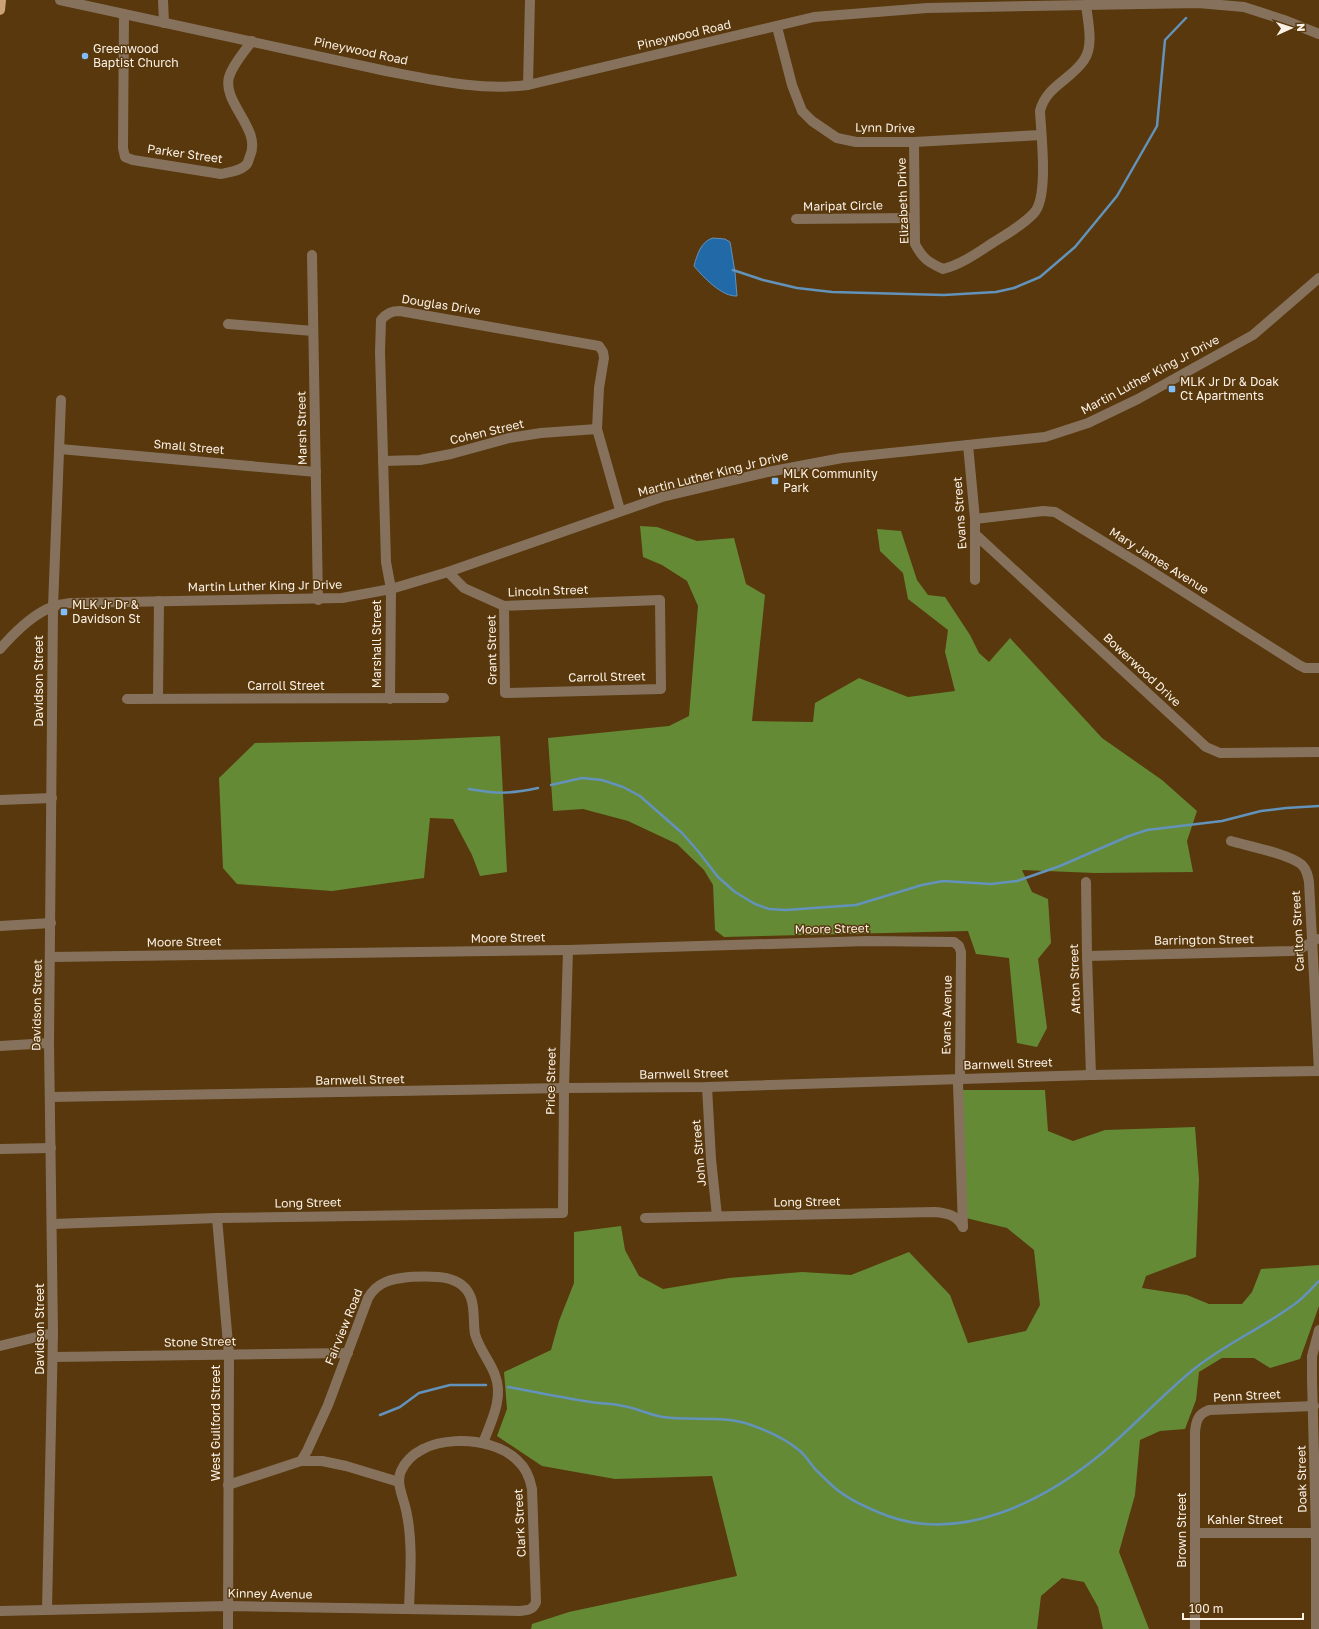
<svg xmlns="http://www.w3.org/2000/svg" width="1319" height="1629" font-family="'Golos Text',sans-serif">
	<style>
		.forest { fill: #658a36 }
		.water { fill: #2269a8; stroke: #6392bb }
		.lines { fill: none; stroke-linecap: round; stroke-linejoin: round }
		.stream { stroke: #6392bb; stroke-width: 2.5 }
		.minor { stroke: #86725c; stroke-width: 10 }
		.major { stroke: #caa275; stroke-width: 10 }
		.poi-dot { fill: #80bdfa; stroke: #58380c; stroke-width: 1.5 }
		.labels { text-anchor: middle; stroke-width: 3; stroke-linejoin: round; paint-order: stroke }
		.street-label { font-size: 12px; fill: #fbf1e7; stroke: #58380c }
		.poi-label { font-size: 12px; fill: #fbf1e7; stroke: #58380c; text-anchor: start }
	</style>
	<rect width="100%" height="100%" fill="#58380c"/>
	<g class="forest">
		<path d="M640,526L657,527L697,541L734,538L746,584L765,595L752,721L813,722L815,703L859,678L908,697L955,691L945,652L948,630L908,599L903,573L880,551L877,529L901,531L917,580L928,595L945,597L970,635L979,653L989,662L1010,638L1102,738L1162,780L1197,811L1187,841L1193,872L1095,873L1022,870L1032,892L1048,899L1051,943L1038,959L1047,1028L1037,1047L1017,1043L1009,958L976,954L968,931L724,937L715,930L713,885L704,870L677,844L628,821L583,809L553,811L548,738L669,726L689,716L698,606L687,581L662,565L643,557Z"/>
		<path d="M500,736L507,872L480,876L472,855L453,819L430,818L424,878L332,891L237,884L223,868L219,778L255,743L414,740Z"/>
		<path d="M962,1090H1045L1048,1131L1073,1141L1105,1130L1195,1127L1199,1179L1196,1257L1146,1276L1142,1288L1187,1295L1209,1304H1242L1252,1292L1261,1269L1319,1265V1306L1300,1359L1270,1368L1254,1358H1222L1199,1372L1196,1400L1185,1429L1160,1431L1140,1440L1135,1495L1119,1552L1149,1629H1103L1098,1607L1084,1582L1062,1578L1041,1596L1037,1629H531L532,1624L569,1612L737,1576L712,1476L615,1479L542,1466L497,1436L507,1409L504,1372L551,1350L559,1321L574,1283V1232L621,1226L625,1250L639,1276L663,1289L729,1278L802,1272L851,1275L909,1252L950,1295L968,1343L1026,1331L1040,1305L1034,1250L1007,1228L966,1218Z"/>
	</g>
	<path class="water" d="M713,238L725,239L730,242L735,272L737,296C722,297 703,277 694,266C697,255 701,241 713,238Z"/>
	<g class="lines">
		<g class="stream">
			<path d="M733,270L763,280L797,288L832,292L944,295L996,292L1014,288L1040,277L1075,247L1117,196L1157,126L1165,40L1186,18"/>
			<path d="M551,785L582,778L602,780L623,787L640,796L682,833L698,851L718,877L735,892L755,904L769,909L786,910L856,905L922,885L943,881L991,884L1017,881L1060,866L1129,836L1147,830L1222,821L1261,811L1286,808L1319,806"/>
			<path d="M469,789C497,794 509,794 538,788"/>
			<path d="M508,1387C536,1392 563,1398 591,1402C601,1404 612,1403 623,1406C637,1408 649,1415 663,1417C692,1421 723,1415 751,1425C768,1431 786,1439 800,1451C806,1456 810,1463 815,1469C821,1475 828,1482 835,1488C848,1499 872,1510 888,1516C962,1543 1044,1501 1101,1454C1133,1427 1161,1396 1194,1369C1224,1345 1260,1329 1292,1306C1302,1300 1310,1290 1319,1281"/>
			<path d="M380,1415L400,1407L419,1393L450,1385H486"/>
		</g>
		<g class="minor">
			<path d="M60,0L386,71C433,80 481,91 528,85L814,17L927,8L1198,3L1244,7L1284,20L1319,34"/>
			<path d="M163,0L164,23"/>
			<path d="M124,14L123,148L125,157L133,160L221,174C229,172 241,171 247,164C248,163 249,158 250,156C262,129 222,103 229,77C233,64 244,52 252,41"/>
			<path d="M777,27L792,85L802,111L812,121L837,138L856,142H914L1041,135"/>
			<path d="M528,85L530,0"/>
			<path d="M914,142L915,244C923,259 928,262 943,269C962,264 977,253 994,242C1007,234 1023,225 1034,213C1049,197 1041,134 1040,111C1046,86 1071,80 1084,60C1094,46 1088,22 1086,5"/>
			<path d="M796,219L914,218"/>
			<path d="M312,255L318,600"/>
			<path d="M228,324L313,331"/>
			<path d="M968,445L975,519V580"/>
			<path d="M60,449L316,472"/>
			<path d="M383,461L420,460L451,454L509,438L541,433L597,429"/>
			<path d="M975,519L1043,511L1055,512L1140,564L1299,665L1305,668H1319"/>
			<path d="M976,535L1206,747L1220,753L1319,752"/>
			<path d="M448,572L464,588L504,606L660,600L661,689L505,693L504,606"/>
			<path d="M0,649C14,633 33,614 52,607C58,604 65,604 71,603L342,598L391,589L448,572L662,497L768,472L842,458L1045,437L1088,423L1138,399L1253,335L1319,278"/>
			<path d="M158,698L159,601"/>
			<path d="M127,699L444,698"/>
			<path d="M390,699L391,589L386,562L380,352L381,320C387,313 392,311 400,311L599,346L603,352L604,358L599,388L597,429L620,510"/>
			<path d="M0,800L52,798"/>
			<path d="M1231,841C1248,846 1290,854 1302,865C1307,870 1308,876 1309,882L1319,1071"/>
			<path d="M1086,882L1087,956L1091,1075"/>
			<path d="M0,926L51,923"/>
			<path d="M1087,956L1292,951L1300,949L1317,939"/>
			<path d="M50,957L568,950L868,941L954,942L959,946L961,952L960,1079L958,1084L963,1227"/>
			<path d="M0,1046L49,1043"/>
			<path d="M707,1087L711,1159L717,1216"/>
			<path d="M50,1097L564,1088L707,1087L1091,1075L1319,1071"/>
			<path d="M0,1149L51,1148"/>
			<path d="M217,1218L229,1355L228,1629"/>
			<path d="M645,1218L935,1212C947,1213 957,1215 963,1227"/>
			<path d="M53,1224L217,1218L563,1213L564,1088L568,950"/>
			<path d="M0,1346L53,1333"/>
			<path d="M53,1357L348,1353"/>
			<path d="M301,1461L307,1451L328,1405L368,1298C377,1282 391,1279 409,1277C430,1276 462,1273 471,1298C475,1309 473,1322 475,1334C479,1349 490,1361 495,1375C504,1398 491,1422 483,1443"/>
			<path d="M228,1485L301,1461H322L346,1466L399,1482"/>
			<path d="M1196,1533H1319"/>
			<path d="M47,1610L53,1333L49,1043L53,607L61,400"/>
			<path d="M0,1611L228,1606L520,1611C528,1610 533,1610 536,1602L532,1489C530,1478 526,1468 517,1460C491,1434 418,1432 401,1471C395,1484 405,1500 407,1515C413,1545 410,1578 409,1609"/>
			<path d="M1195,1629V1432C1196,1421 1198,1414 1209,1410L1314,1406"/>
			<path d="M1316,1629V1533L1312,1379V1356L1319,1330"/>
		</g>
		<path class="major" d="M0,10L1,0"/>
	</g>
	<g class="poi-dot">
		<circle cx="85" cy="56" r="4"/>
		<rect x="1168" y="385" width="8" height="8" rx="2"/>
		<rect x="771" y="477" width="8" height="8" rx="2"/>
		<rect x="60" y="608" width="8" height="8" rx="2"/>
	</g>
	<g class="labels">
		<g class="street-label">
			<text transform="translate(684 35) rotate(-13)" y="4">Pineywood Road</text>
			<text transform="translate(361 51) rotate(12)" y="4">Pineywood Road</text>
			<text transform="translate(885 128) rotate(1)" y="4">Lynn Drive</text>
			<text transform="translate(185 154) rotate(8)" y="4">Parker Street</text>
			<text transform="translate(903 201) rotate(-92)" y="4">Elizabeth Drive</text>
			<text transform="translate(843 206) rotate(-1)" y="4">Maripat Circle</text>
			<text transform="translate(441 305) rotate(9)" y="4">Douglas Drive</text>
			<text transform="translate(1150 375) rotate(-28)" y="4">Martin Luther King Jr Drive</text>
			<text transform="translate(302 428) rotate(-91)" y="4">Marsh Street</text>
			<text transform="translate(487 432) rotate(-13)" y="4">Cohen Street</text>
			<text transform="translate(189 447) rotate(5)" y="4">Small Street</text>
			<text transform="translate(713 474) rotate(-14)" y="4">Martin Luther King Jr Drive</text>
			<text transform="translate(960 513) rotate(-94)" y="4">Evans Street</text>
			<text transform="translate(1159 561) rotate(32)" y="4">Mary James Avenue</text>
			<text transform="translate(265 586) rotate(-1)" y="4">Martin Luther King Jr Drive</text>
			<text transform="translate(548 591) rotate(-2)" y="4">Lincoln Street</text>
			<text transform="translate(377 644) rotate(-90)" y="4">Marshall Street</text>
			<text transform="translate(492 650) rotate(-91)" y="4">Grant Street</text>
			<text transform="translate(1142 670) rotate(43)" y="4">Bowerwood Drive</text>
			<text transform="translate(607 677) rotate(-1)" y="4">Carroll Street</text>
			<text transform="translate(39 681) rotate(-90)" y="4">Davidson Street</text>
			<text x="286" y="690">Carroll Street</text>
			<text transform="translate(832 929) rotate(-1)" y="4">Moore Street</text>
			<text transform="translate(1298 931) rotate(-93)" y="4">Carlton Street</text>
			<text transform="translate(508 938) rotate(-1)" y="4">Moore Street</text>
			<text transform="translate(1204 940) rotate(-1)" y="4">Barrington Street</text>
			<text transform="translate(184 942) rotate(-1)" y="4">Moore Street</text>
			<text transform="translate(1075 979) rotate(-92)" y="4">Afton Street</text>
			<text transform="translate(37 1005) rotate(-89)" y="4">Davidson Street</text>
			<text transform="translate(947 1015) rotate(-89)" y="4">Evans Avenue</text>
			<text transform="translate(1008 1064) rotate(-2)" y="4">Barnwell Street</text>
			<text transform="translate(684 1074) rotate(-1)" y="4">Barnwell Street</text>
			<text transform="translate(360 1080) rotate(-1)" y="4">Barnwell Street</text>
			<text transform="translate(551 1081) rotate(-89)" y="4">Price Street</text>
			<text transform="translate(699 1153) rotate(-95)" y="4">John Street</text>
			<text transform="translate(807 1202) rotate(-1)" y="4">Long Street</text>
			<text transform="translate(308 1203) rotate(-1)" y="4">Long Street</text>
			<text transform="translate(344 1327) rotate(-68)" y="4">Fairview Road</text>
			<text transform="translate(40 1329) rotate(-90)" y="4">Davidson Street</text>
			<text transform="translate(200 1342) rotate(-1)" y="4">Stone Street</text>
			<text transform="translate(1247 1396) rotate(-3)" y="4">Penn Street</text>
			<text transform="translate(216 1423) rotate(-90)" y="4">West Guilford Street</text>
			<text transform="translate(1302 1479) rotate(-91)" y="4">Doak Street</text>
			<text x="1245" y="1524">Kahler Street</text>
			<text transform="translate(520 1523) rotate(-93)" y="4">Clark Street</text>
			<text transform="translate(1182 1530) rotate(-90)" y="4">Brown Street</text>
			<text transform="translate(270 1594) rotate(1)" y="4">Kinney Avenue</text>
		</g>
		<g class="poi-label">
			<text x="93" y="53">Greenwood<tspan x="93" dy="14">Baptist Church</tspan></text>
			<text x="1180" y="386">MLK Jr Dr &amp; Doak<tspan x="1180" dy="14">Ct Apartments</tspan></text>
			<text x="783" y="478">MLK Community<tspan x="783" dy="14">Park</tspan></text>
			<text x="72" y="609">MLK Jr Dr &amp;<tspan x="72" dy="14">Davidson St</tspan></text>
		</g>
	</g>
	<g transform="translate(1291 28) rotate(87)" stroke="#58380c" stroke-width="3" paint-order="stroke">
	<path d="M0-3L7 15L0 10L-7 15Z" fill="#fbf1e7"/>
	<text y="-6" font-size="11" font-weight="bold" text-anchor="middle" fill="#fbf1e7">N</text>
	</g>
	<path d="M1183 1613v6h120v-6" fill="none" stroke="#fbf1e7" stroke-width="2"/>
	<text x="1189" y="1613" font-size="12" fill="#fbf1e7" stroke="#58380c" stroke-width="3" paint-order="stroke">100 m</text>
</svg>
